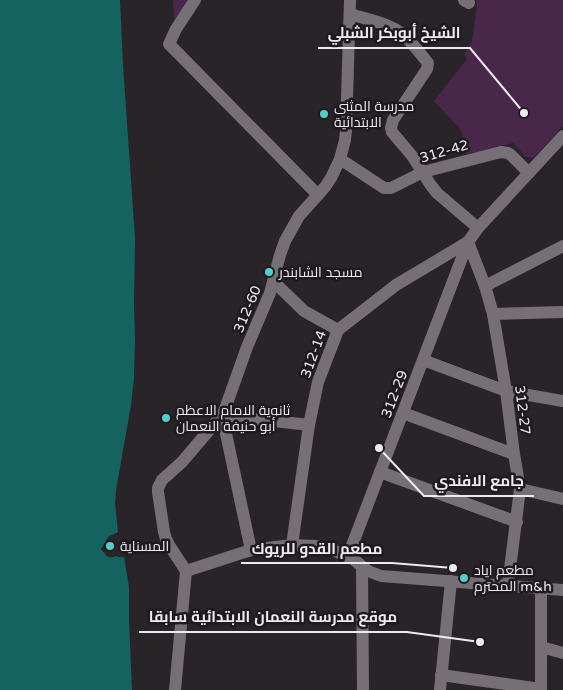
<svg xmlns="http://www.w3.org/2000/svg" width="563" height="690" font-family="'Varela Round',Cairo,sans-serif">
	<style>
		.green { fill: #49274b }
		.water { fill: #156361 }
		.lines { fill: none; stroke-linecap: round; stroke-linejoin: round }
		.minor { stroke: #767076; stroke-width: 12 }
		.poi-dot { fill: #53cdca; stroke: #1f1a1f; stroke-width: 2 }
		.labels { text-anchor: middle; stroke-width: 5; stroke-linejoin: round; paint-order: stroke }
		.poi-label { font-size: 14px; fill: #eeebee; stroke: #1f1a1f; text-anchor: start }
		.street-label { font-size: 14px; fill: #eeebee; stroke: #1f1a1f }
		.leader { fill: none; stroke: #eeebee; stroke-width: 2 }
		.callout-dot { fill: #eeebee; stroke: #1f1a1f; stroke-width: 2 }
		.callout-label { font-size: 15px; text-anchor: middle; font-weight: bold; fill: #eeebee; stroke: #1f1a1f; stroke-width: 5; stroke-linejoin: round; paint-order: stroke }
	</style>
	<rect width="100%" height="100%" fill="#282428"/>
	<g class="green">
		<path d="M173,0H191L175,29Z"/>
		<path d="M476,0H563V126L534,158L526,157L513,143L467,154L461,130L434,101L467,59L464,54L472,41L477,4Z"/>
	</g>
	<path class="water" d="M0,0H120L123,65L135,238L134,305L135,339L134,378L131,405L116,490L115,503L118,532L108,537L101,549C106,555 108,560 116,556L119,557H124L129,587V619L132,690H0Z"/>
	<g class="lines">
		<g class="minor">
			<path d="M195,0L176,29L169,44L318,195"/>
			<path d="M464,0L469,3"/>
			<path d="M350,14C365,19 385,22 398,31C410,39 419,52 428,63L427,69L393,120L391,128L392,132L413,157L430,184L437,193L478,228"/>
			<path d="M340,159L384,188H391L423,172L501,152L508,153L511,155L529,173"/>
			<path d="M468,242L485,286L493,314L506,391L514,454L520,489L508,585"/>
			<path d="M274,282L304,311L338,330"/>
			<path d="M485,286L563,246"/>
			<path d="M493,314L563,312"/>
			<path d="M423,360L506,391L563,401"/>
			<path d="M403,413L514,454"/>
			<path d="M380,472L517,522"/>
			<path d="M520,489L563,499"/>
			<path d="M292,545L309,425L318,382L338,330L396,285L468,242"/>
			<path d="M251,550L222,415L225,409L247,347L270,293L280,255L285,241L299,216L325,187L331,178L340,159L345,140L346,130L350,0"/>
			<path d="M348,556L468,242L478,228L563,136"/>
			<path d="M362,567L363,690"/>
			<path d="M186,571L251,550L292,545L316,546L335,551L353,559L368,571L381,576L563,590"/>
			<path d="M186,571L169,545L166,539L164,532L158,492V488L162,480L182,462L222,415L309,425"/>
			<path d="M541,647L563,653"/>
			<path d="M441,675L541,689"/>
			<path d="M175,690L186,571"/>
			<path d="M440,690L451,581"/>
			<path d="M541,690V588"/>
		</g>
	</g>
	<g class="poi-dot">
		<circle cx="324" cy="114" r="5"/>
		<circle cx="269" cy="272" r="5"/>
		<circle cx="166" cy="418" r="5"/>
		<circle cx="110" cy="546" r="5"/>
		<circle cx="464" cy="578" r="5"/>
	</g>
	<g class="labels">
		<g class="poi-label">
			<text x="334" y="111">مدرسة المثنى<tspan x="334" dy="16">الابتدائية</tspan></text>
			<text x="279" y="277">مسجد الشابندر</text>
			<text x="176" y="415">ثانوية الامام الاعظم<tspan x="176" dy="16">أبو حنيفة النعمان</tspan></text>
			<text x="120" y="551">المسناية</text>
			<text x="474" y="575">مطعم اياد<tspan x="474" dy="16">المحترم m&amp;h</tspan></text>
		</g>
		<g class="street-label">
			<text transform="translate(444 151) rotate(-16)" y="5">312-42</text>
			<text transform="translate(247 309) rotate(-67)" y="5">312-60</text>
			<text transform="translate(313 354) rotate(-70)" y="5">312-14</text>
			<text transform="translate(394 394) rotate(-69)" y="5">312-29</text>
			<text transform="translate(523 410) rotate(83)" y="5">312-27</text>
		</g>
	</g>
	<path class="leader" d="M524 113L470 48H318M379 448L424 496H534M453 568L392 563H241M480 642L407 632H139"/>
	<g class="callout-dot">
		<circle cx="524" cy="113" r="5"/>
		<circle cx="379" cy="448" r="5"/>
		<circle cx="453" cy="568" r="5"/>
		<circle cx="480" cy="642" r="5"/>
	</g>
	<g class="callout-label">
		<text x="394" y="38">الشيخ أبوبكر الشبلي</text>
		<text x="479" y="486">جامع الافندي</text>
		<text x="317" y="554">مطعم القدو للريوك</text>
		<text x="273" y="622">موقع مدرسة النعمان الابتدائية سابقا</text>
	</g>
</svg>
